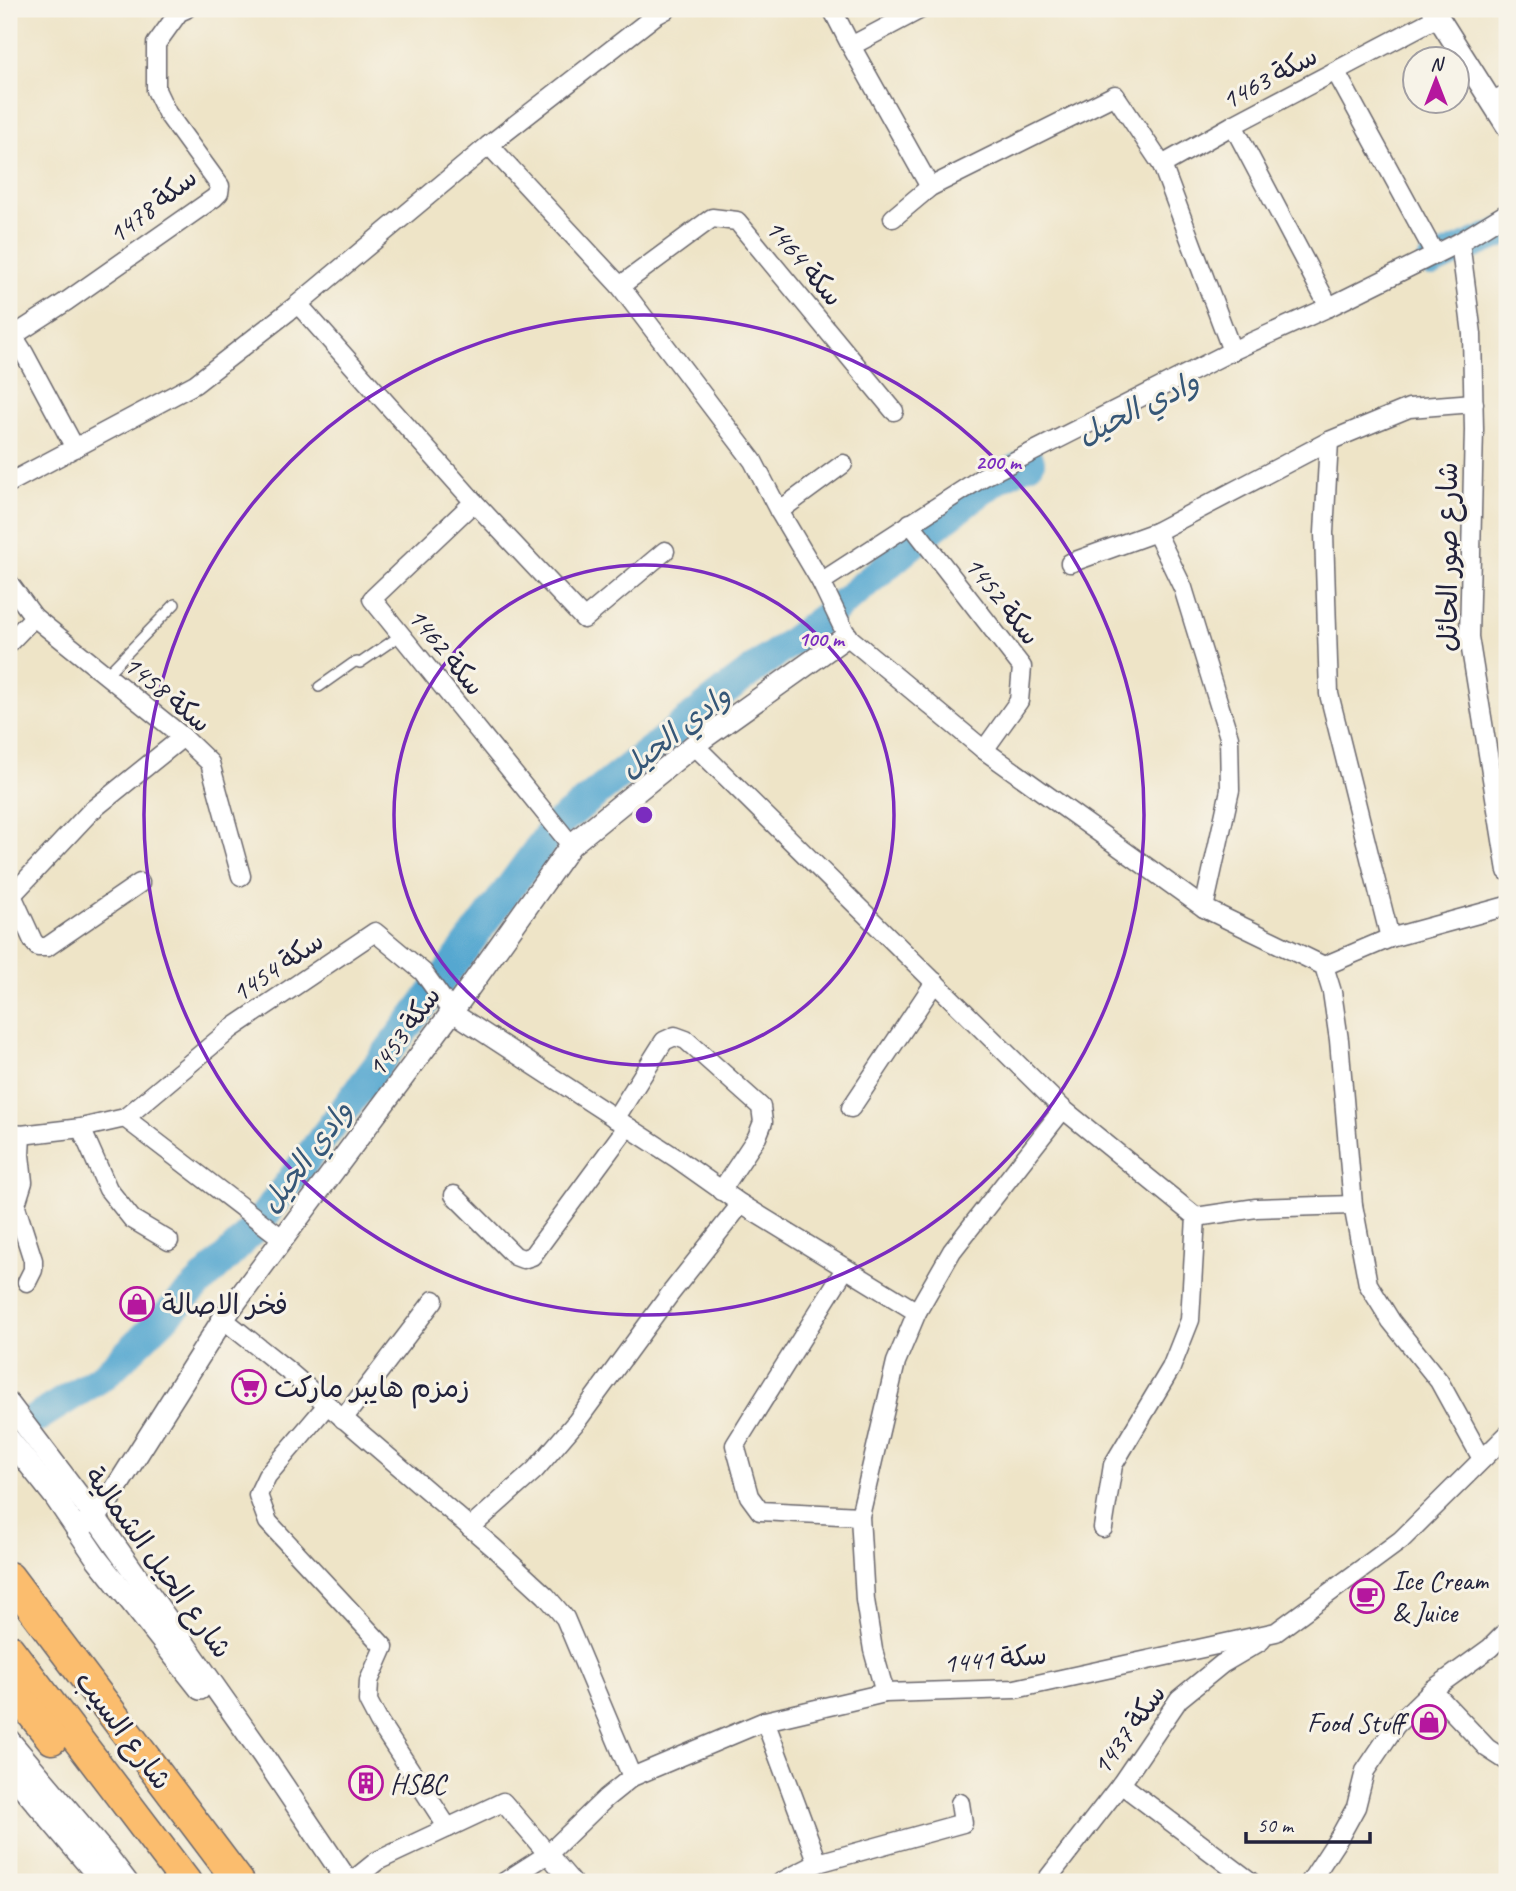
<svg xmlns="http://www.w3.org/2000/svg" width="1516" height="1891" font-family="Caveat,'Playpen Sans Arabic',sans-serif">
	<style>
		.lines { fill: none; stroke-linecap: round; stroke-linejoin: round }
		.river { stroke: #54a7d0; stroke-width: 30 }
		.service-casing { stroke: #69666c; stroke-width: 12 }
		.minor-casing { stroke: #69666c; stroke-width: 21 }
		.tertiary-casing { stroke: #69666c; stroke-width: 24 }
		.trunk-casing { stroke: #69666c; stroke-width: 33 }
		.service { stroke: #fff; stroke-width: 9 }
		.minor { stroke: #fff; stroke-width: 18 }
		.tertiary { stroke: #fff; stroke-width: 21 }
		.trunk { stroke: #fbbd6e; stroke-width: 30 }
		.ring { fill: none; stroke: #7b2cbf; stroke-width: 3.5 }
		.labels { text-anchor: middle; stroke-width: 6; stroke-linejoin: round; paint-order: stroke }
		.street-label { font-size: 28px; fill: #22223b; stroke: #f7f3e8 }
		.poi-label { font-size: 28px; fill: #22223b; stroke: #f7f3e8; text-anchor: start }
		.water-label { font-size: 30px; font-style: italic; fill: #365777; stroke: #f7f3e8 }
		.centre { fill: #7b2cbf; stroke: #f7f3e8; stroke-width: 3.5 }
		.ring-label { font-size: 21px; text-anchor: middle; font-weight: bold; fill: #7b2cbf; stroke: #f7f3e8; stroke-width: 6; stroke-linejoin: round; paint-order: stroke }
	</style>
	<rect width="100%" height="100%" fill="#f7f3e8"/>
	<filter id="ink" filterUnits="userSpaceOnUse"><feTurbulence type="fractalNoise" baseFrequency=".0143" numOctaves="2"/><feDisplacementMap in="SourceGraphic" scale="14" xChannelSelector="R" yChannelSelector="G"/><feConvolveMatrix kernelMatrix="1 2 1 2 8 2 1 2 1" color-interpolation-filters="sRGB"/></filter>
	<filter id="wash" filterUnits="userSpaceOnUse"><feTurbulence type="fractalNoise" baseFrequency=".00686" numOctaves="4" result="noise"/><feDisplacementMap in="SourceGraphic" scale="28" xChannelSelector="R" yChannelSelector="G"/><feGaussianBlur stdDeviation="1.57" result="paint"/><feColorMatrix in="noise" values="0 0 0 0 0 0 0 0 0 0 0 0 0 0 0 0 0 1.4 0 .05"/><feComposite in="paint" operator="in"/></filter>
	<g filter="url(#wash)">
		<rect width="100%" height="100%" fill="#eee4c7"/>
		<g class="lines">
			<g class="river">
				<path d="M1432,262L1507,230"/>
				<path d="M9,1435L105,1375L240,1244L260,1221L435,989L555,826L733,685L834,610L921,537L1000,477L1030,462"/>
			</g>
		</g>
	</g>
	<g filter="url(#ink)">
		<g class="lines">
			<g class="service-casing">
				<g id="service">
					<path d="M106,675L175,604"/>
					<path d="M319,687L353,663L357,662L360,663L401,635"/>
				</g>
			</g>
			<g class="minor-casing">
				<g id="minor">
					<path d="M832,9L851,46L930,187"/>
					<path d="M851,46L921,9"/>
					<path d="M1336,72L1435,254"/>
					<path d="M1491,101L1507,94"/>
					<path d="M1233,125L1329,307"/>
					<path d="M489,145L620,286L753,461L779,511L821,582L847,636L984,750L1204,908L1324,966L1332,992L1339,1040L1353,1205L1368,1284L1391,1321L1439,1381L1482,1459"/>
					<path d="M1162,165L1233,125L1438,17"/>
					<path d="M893,218L930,187L1115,95L1162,165L1232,351"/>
					<path d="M1460,242L1472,334L1474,430L1469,637L1507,871"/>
					<path d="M620,286L712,218L737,221L894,411"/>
					<path d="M298,304L474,502L584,619L665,551"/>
					<path d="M9,329L24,353L75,448"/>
					<path d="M13,336L67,301L214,198L219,193L220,186L167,113L156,90V44L179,12L186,9"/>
					<path d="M1329,441L1324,533L1329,694L1390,938"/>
					<path d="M9,483L195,384L298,304L489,145L656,15L667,9"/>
					<path d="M474,502L372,599L571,845"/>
					<path d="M779,511L843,464"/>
					<path d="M910,523L1022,667L1019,701L984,750"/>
					<path d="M1156,532L1183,588L1229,737L1230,790L1204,908"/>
					<path d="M1070,563L1156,532L1329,441L1409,408L1474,403"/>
					<path d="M821,582L983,477L1232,351L1329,307L1460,242L1507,213"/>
					<path d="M9,583L34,617L183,737L210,763L241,876"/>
					<path d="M9,643L34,617"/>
					<path d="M694,745L1063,1109L1196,1217L1190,1320L1171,1368L1113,1465L1103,1528"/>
					<path d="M9,890L12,895L91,811L183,737"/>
					<path d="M12,895L33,941L38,947H47L140,883"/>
					<path d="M1324,966L1390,938L1507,906"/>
					<path d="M851,1108L935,982"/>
					<path d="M125,1118L283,1239"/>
					<path d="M615,1119L664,1041L675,1036L686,1040L761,1107L763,1122L757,1137L721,1191"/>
					<path d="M81,1128L108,1189L132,1219L169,1241"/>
					<path d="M9,1133L21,1135L81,1128L125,1118L231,1029L375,932L423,972L452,1012L676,1158L741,1204L917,1312"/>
					<path d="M21,1135L20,1155L23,1182L17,1201L16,1207L33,1260V1270L27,1282"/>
					<path d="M454,1195L515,1256L523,1259L532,1256L627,1127"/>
					<path d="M1196,1217L1256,1208L1353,1205"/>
					<path d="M845,1269L735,1445L749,1496L760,1511L860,1516"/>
					<path d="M223,1319L287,1370L493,1547L546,1596L565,1618L632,1777"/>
					<path d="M327,1405L267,1476L258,1495L268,1522L384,1647L369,1681L368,1701L379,1722L448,1828"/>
					<path d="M343,1419L434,1300"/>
					<path d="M470,1528L535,1470L577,1421L670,1294L741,1204"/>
					<path d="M1432,1690L1487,1748L1507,1761"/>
					<path d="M885,1693L873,1650L865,1600L860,1516L896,1362L917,1312L952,1251L1063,1109"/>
					<path d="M765,1721L818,1863"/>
					<path d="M1121,1784L1251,1882"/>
					<path d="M351,1882L377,1861L503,1802L572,1882"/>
					<path d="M504,1882L548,1854L606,1798L632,1777L765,1721L885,1693L1015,1689L1276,1632L1401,1540L1507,1435"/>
					<path d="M781,1882L818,1863L963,1823L960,1803"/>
					<path d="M1045,1882L1121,1784L1179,1699L1222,1664L1261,1641"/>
					<path d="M1310,1882L1340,1836L1356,1807L1365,1771L1396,1725L1432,1690L1490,1648L1507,1631"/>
				</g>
			</g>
			<g class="tertiary-casing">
				<g id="tertiary">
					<path d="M1433,9L1507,126"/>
					<path d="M9,1404L95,1517L262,1754L348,1882"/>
					<path d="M9,1439L55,1497L97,1559L200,1689"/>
					<path d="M77,1530L95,1517L106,1504L223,1319L452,1012L571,845L694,745L847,636"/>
					<path d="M9,1740L108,1857L127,1882"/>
					<path d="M9,1771L103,1882"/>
				</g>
			</g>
			<g class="trunk-casing">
				<g id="trunk">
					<path d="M9,1577L239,1882"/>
					<path d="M9,1649L186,1882"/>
					<path d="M9,1685L52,1739"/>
				</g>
			</g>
			<use href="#service" class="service"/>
			<use href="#minor" class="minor"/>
			<use href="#tertiary" class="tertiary"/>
			<use href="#trunk" class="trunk"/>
		</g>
	</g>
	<g class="ring">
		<circle cx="644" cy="815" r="250"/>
		<circle cx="644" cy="815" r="500"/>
	</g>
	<defs>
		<g id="shop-ring" transform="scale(1.75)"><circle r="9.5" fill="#f7f3e8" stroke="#b5179e" stroke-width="1.5"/><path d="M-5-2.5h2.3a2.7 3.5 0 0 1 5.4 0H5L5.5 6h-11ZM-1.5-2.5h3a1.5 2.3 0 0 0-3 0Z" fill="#b5179e"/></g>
		<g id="supermarket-ring" transform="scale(1.75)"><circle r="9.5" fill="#f7f3e8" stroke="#b5179e" stroke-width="1.5"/><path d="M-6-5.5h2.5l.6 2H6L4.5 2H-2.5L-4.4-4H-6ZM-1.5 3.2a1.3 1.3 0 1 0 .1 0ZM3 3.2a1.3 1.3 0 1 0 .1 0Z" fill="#b5179e"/></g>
		<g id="cafe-ring" transform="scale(1.75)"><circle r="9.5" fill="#f7f3e8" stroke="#b5179e" stroke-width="1.5"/><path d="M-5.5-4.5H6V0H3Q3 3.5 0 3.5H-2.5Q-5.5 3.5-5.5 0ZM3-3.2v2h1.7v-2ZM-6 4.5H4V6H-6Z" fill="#b5179e"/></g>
		<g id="building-ring" transform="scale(1.75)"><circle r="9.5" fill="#f7f3e8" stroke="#b5179e" stroke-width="1.5"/><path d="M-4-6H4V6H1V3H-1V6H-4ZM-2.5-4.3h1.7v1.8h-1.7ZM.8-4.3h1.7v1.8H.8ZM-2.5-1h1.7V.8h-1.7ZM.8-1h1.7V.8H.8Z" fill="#b5179e"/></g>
	</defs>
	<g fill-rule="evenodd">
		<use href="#shop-ring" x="137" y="1304"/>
		<use href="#supermarket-ring" x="249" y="1387"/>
		<use href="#cafe-ring" x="1367" y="1596"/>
		<use href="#shop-ring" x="1429" y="1722"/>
		<use href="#building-ring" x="366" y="1783"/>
	</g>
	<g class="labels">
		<g class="street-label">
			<text transform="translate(1269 77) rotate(-28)" y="10">سكة 1463</text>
			<text transform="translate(152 205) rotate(-38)" y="10">سكة 1478</text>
			<text transform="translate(805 262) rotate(50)" y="10">سكة 1464</text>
			<text transform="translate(1447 557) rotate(-90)" y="10">شارع صور الحائل</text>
			<text transform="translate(1003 600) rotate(52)" y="10">سكة 1452</text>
			<text transform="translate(447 651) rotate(51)" y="10">سكة 1462</text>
			<text transform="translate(168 693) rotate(40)" y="10">سكة 1458</text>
			<text transform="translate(277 966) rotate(-34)" y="10">سكة 1454</text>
			<text transform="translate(403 1031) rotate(-54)" y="10">سكة 1453</text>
			<text transform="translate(159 1562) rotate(54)" y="10">شارع الحيل الشمالية</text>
			<text transform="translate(995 1658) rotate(-5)" y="10">سكة 1441</text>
			<text transform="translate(1128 1729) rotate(-54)" y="10">سكة 1437</text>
			<text transform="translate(124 1730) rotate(53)" y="10">شارع السيب</text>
		</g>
		<g class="poi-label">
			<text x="162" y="1314">فخر الاصالة</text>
			<text x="274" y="1397">زمزم هايبر ماركت</text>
			<text x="1392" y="1590">Ice Cream<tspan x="1392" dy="32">&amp; Juice</tspan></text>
			<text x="1404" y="1732" text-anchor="end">Food Stuff</text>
			<text x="390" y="1793">HSBC</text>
		</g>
		<g class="water-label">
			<text transform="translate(1138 408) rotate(-26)" y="10">وادي الحيل</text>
			<text transform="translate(675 732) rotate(-38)" y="10">وادي الحيل</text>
			<text transform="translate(306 1157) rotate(-53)" y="10">وادي الحيل</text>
		</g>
	</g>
	<circle cx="644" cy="815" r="10" class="centre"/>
	<g class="ring-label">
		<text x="998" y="469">200 m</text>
		<text x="821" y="646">100 m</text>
	</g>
	<rect width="1516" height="1891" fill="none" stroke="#f7f3e8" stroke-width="35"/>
	<g transform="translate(1436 80)"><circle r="33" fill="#f7f3e8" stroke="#a29fa3" stroke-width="2"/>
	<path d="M0-5L12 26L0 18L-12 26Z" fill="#b5179e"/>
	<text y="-10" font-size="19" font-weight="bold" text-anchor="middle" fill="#22223b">N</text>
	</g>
	<path d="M1246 1832v10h124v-10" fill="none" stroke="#22223b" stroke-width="3.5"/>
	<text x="1257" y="1832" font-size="21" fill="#22223b" stroke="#f7f3e8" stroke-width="5" paint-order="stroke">50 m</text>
</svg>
